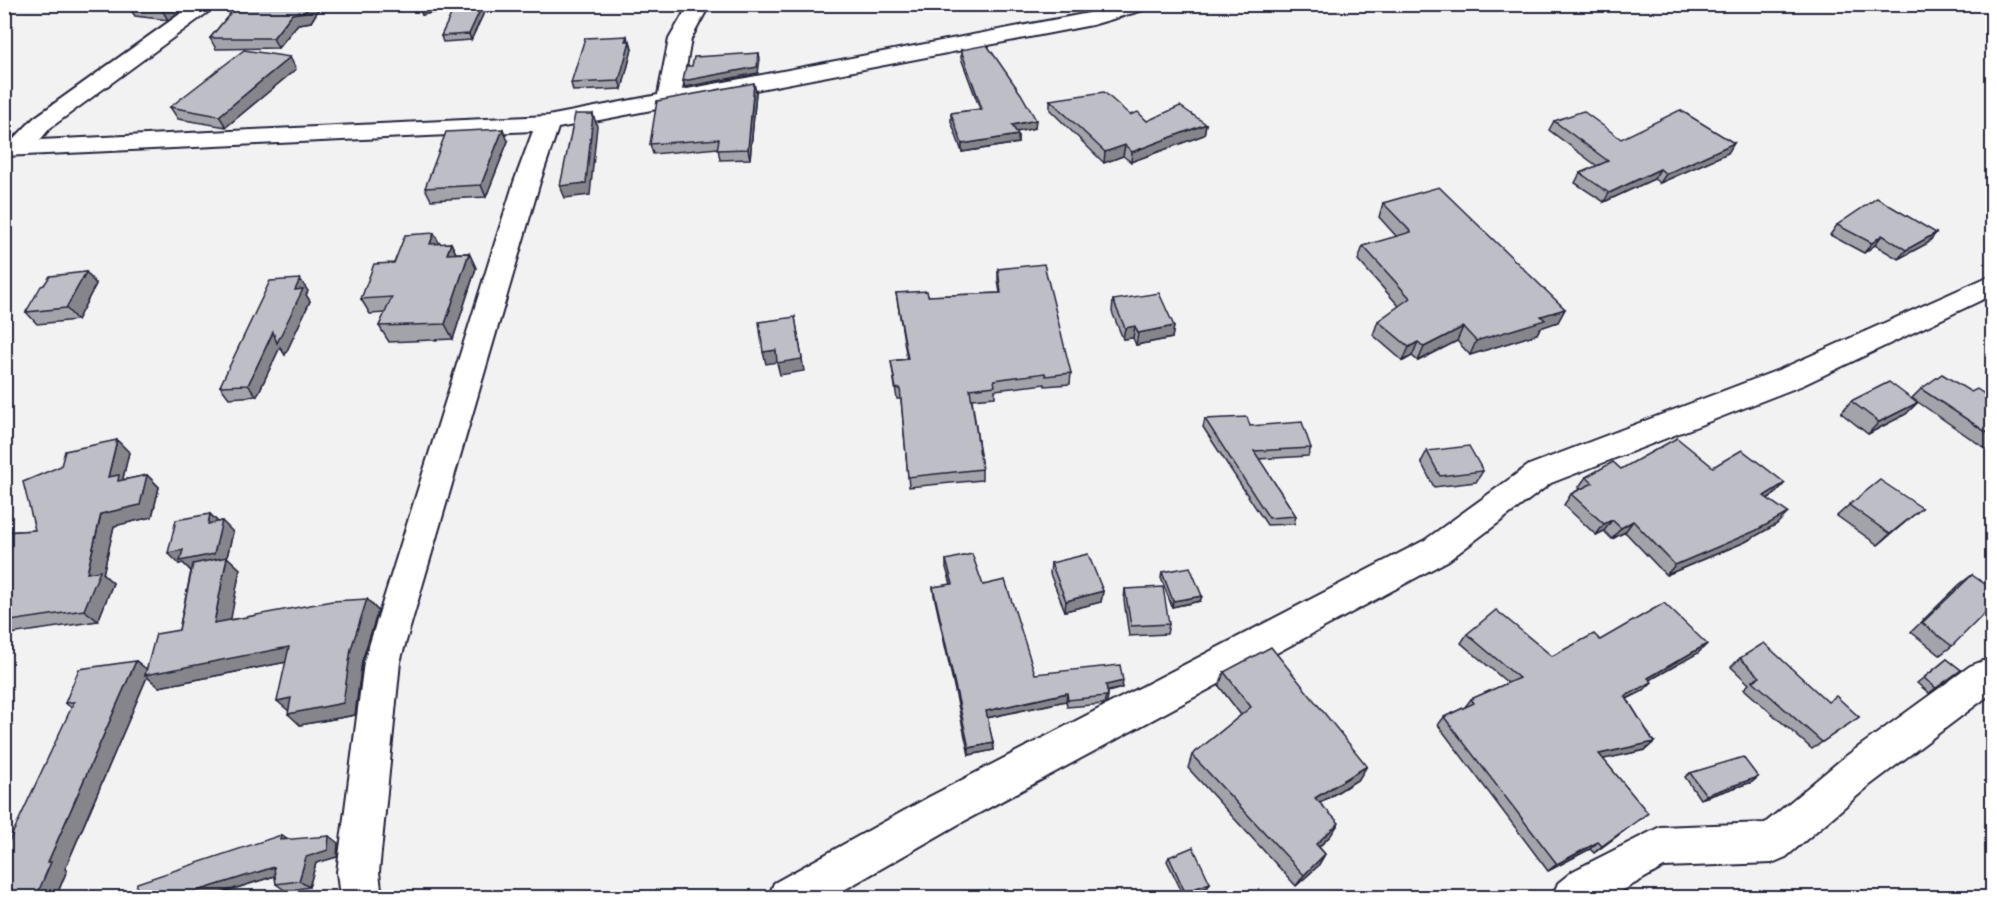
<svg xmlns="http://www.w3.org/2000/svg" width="1997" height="902" font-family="Itim,sans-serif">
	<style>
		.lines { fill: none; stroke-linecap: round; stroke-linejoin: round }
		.minor-casing { stroke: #22223b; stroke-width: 4 }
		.minor { fill: #fff; fill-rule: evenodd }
		.wall { fill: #a3a3aa; stroke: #22223b; stroke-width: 1.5 }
		.shaded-wall { fill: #85858b; stroke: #22223b; stroke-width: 1.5 }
		.building { fill: #bebec6; stroke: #22223b; stroke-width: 1.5 }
	</style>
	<rect width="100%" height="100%" fill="#f2f2f3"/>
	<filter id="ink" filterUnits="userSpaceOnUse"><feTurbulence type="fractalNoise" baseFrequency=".0167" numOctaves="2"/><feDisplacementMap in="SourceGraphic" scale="12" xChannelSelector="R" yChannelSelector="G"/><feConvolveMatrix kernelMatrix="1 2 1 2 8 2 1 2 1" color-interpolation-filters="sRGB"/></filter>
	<g filter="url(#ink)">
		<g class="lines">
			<g class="minor-casing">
				<g id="minor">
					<path d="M194,4H219L50,128L40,140L548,116L658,95L669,39L689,4H710L691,39L682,90L1089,13L1118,4H1153L1150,8L1092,25L558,128L540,182L400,662L379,872L382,898H340L337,872L364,662L514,182L533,131L4,156V142L12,141L34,118Z"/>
					<path d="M1992,275V295L1803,385L1551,483L1449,560L957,825L830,898H768L774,883L929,797L1425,540L1529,465L1781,369Z"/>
					<path d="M1983,661H1992V693L1870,785L1786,857L1772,863L1664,867L1609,898H1552L1558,883L1573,871L1660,827L1765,823L1842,759L1970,666Z"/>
				</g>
			</g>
			<use href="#minor" class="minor"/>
		</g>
		<g class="wall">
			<path d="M189,4L168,20L135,16L128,6Z"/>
			<path d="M238,4H322L311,22L298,24L278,48L216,49L210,38Z"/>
			<path d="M422,4H488L471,40L443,42L441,36L455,8L422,15L420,9Z"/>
			<path d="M628,41H630L632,49L622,89L573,91L571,83Z"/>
			<path d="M961,50L1035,128L1016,132L1018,135V143L962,152L951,121V113L980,109L961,58Z"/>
			<path d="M296,69L226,127L178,119L170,107Z"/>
			<path d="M756,92L750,159L720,160L718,148L653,154L650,144Z"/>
			<path d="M1050,100L1130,115L1147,121L1206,124L1204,135L1131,162L1123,156L1104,163L1050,110Z"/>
			<path d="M1554,121L1621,139L1734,143L1728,153L1660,183L1654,179L1604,202L1575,183L1580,173L1597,166L1549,130Z"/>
			<path d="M508,141L486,197L431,200L425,188Z"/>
			<path d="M1383,203L1565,309L1558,322L1540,328L1537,334L1470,355L1457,341L1418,361L1412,356L1403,361L1373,335L1378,321L1399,306L1358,260L1363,246L1397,237L1379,217Z"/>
			<path d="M1837,225L1936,233L1928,243L1898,259L1875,245L1864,253L1830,235Z"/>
			<path d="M451,243L456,253H469L476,268L453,339L389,342L379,326L385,313L370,314L361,299L394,263L440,244Z"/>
			<path d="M998,269L1071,373L1070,384L1045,386V384L995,390V397L972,399L982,469V480L909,487L901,399H897L891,361L907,359L896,293L928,296L1000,293L998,280Z"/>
			<path d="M86,272L96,284L77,320L37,324L26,312L44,285Z"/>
			<path d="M308,291L306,295L310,301L285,355L280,347L257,396L229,398L220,386Z"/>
			<path d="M1113,300L1174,326L1172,338L1136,345L1133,338L1123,339L1112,312Z"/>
			<path d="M1921,389L1971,392L1992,399V453L1912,398Z"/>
			<path d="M1851,401L1917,403L1906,414L1868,434L1841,413Z"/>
			<path d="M1205,419L1250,426L1311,448L1308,456L1259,459L1296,516L1294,524L1267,525L1203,427Z"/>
			<path d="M1427,451L1483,471L1476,482L1434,487L1421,462Z"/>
			<path d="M129,452L123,478L124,480L147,475L159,487L152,517L114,526L103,574L113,583L98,621L4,635V532L35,530Z"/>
			<path d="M1713,467L1775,494L1767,499L1777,524L1745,542L1666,575L1625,532L1612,539L1604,531L1596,535L1564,505L1571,494L1580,489L1578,488L1586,477L1621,469Z"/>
			<path d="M1849,505L1922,508L1878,545L1837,516Z"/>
			<path d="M210,514L218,522L233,532L227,557L240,569L230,620L367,599L378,611L362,661L355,715L300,725L288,710L286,662L159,687L147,677L65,869L67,870L56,897H4L72,708L65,703L136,661L146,669L179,630L191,571L183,563L179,564Z"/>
			<path d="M946,560L983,585L1035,674L1122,688L1108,692L1107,702L1104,704L1067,707L1066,701L987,718L993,743L994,750L969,755L934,595L933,587L951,584L946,568Z"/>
			<path d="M1051,563L1103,591L1101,602L1065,611L1050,574Z"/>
			<path d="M1162,572L1202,596L1200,601L1172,607L1161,578Z"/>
			<path d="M1972,575L1952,646L1940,655L1911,632L1960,584Z"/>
			<path d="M1125,589L1169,624L1167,634L1129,636L1124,600Z"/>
			<path d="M1467,634L1552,656L1600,640L1707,644L1698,653L1650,680L1643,691L1627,699L1654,742L1645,750L1603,759L1648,813L1594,853L1590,849L1548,871L1438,725L1444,717L1465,707L1471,699L1508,683L1461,643Z"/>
			<path d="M1740,658L1828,702L1859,717L1812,749L1744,689L1749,684L1731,667Z"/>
			<path d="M1947,659L1961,670L1929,693L1917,683Z"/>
			<path d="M1224,672L1359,779L1320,803L1331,835L1319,847L1325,854L1318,866L1296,886L1188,768L1192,755L1241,715L1219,686Z"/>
			<path d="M1690,773L1758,777L1752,782L1700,799L1685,777Z"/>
			<path d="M281,835L288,840L338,843L337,857L316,863L309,887L286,891L276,884L275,876L208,897H135Z"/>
			<path d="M1169,857L1210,883L1208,887L1184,896L1167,861Z"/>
		</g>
		<g class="shaded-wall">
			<path d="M169,4H189L168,20L162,10Z"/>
			<path d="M310,4H322L311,22L298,24L278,48L273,38L292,14Z"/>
			<path d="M440,4H460L461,6L422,15L420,9Z"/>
			<path d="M483,4H488L471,40L469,34Z"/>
			<path d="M627,36L629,44L630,41L632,49L622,89L619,81L625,41Z"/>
			<path d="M759,53L760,59L758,73L685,87L683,81Z"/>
			<path d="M290,57L296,69L226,127L219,116Z"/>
			<path d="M754,83L756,92L750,159L748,149Z"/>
			<path d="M593,114L597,126L590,195L565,198L560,186Z"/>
			<path d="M1036,120L1035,128L1012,133V125Z"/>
			<path d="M1206,124L1204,135L1131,162L1132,152Z"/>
			<path d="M503,129L508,141L486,197L481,185Z"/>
			<path d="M1018,135V143L962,152V144Z"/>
			<path d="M1734,143L1728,153L1660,183L1666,174Z"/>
			<path d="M1125,145L1123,156L1104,163L1105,152Z"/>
			<path d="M1660,169L1654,179L1604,202L1609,193Z"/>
			<path d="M434,233L442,248L430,244Z"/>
			<path d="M1936,233L1928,243L1898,259L1906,250Z"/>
			<path d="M1882,235L1875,245L1864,253L1872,243Z"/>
			<path d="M451,243L458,258L447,254Z"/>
			<path d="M469,253L476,268L453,339L445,324Z"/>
			<path d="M86,272L96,284L77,320L66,308Z"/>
			<path d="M300,279L308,291L306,295L310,301L285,355L280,347L257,396L248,385L273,332Z"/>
			<path d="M1565,309L1558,322L1540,328L1537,334L1470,355L1476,341L1541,316Z"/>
			<path d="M795,317L804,371L780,375L777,363Z"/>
			<path d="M1135,326L1133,338L1123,339L1125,328Z"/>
			<path d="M1174,326L1172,338L1136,345L1138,333Z"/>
			<path d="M1463,327L1457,341L1418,361L1424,347Z"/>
			<path d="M1418,342L1412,356L1403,361L1409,347Z"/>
			<path d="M776,350L778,362L766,364L763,352Z"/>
			<path d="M1917,403L1906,414L1868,434L1879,422Z"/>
			<path d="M117,440L129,452L123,478L132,487L108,477Z"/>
			<path d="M147,475L159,487L152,517L114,526L103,574L113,583L98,621L84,610L87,573L101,514Z"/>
			<path d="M1785,483L1775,494L1754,507L1764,496Z"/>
			<path d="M1922,508L1909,519L1878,545L1890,534Z"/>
			<path d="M1788,513L1777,524L1745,542L1666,575L1675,565Z"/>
			<path d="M210,514L221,525L208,524Z"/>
			<path d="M1612,520L1604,531L1596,535L1604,524Z"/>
			<path d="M222,521L233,532L225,565L191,571L183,563L179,564L168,553Z"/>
			<path d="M1633,521L1625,532L1612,539L1621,528Z"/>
			<path d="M227,557L240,569L228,635L214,623Z"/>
			<path d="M1103,591L1101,602L1065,611L1066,601Z"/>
			<path d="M1202,596L1200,601L1172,607L1173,601Z"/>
			<path d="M367,599L378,611L362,661L355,715L300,725L288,714Z"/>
			<path d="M1707,644L1698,653L1639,686L1648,678Z"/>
			<path d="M289,647L302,659L159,687L147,677L65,869L67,870L56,897H36L48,862L136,661L149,671Z"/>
			<path d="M1123,681L1122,688L1105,692L1106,685Z"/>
			<path d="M1652,682L1643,691L1616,704L1625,696Z"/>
			<path d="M1067,693L1066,701L986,718V711Z"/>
			<path d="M1108,695L1107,702L1104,704L1106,696Z"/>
			<path d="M291,698L290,712L277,701Z"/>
			<path d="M1654,742L1645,750L1591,762L1599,754Z"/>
			<path d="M993,743L994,750L969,755V748Z"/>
			<path d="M1367,766L1359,779L1308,810L1315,798Z"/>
			<path d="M1758,777L1752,782L1700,799L1706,795Z"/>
			<path d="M1648,813L1639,820L1594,853L1602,846Z"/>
			<path d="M1339,823L1331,835L1309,856L1316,844Z"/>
			<path d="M281,835L290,842L280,840Z"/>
			<path d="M329,836L338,843L337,857L316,863L309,887L299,881L306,857Z"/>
			<path d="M1598,842L1590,849L1548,871L1557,864Z"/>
			<path d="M1325,854L1318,866L1296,886L1304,875Z"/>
			<path d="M274,867L284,873L208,897H196L197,891Z"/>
			<path d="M1210,883L1208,887L1184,896L1185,892Z"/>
		</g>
		<g class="building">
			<path d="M130,4H169L162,10L128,6Z"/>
			<path d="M238,4H310L305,12L292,14L273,38H210Z"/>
			<path d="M422,4H440L420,9Z"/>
			<path d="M456,4H483L469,34L441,36Z"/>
			<path d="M627,36L625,41H630L619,81L571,83L585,38Z"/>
			<path d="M987,45L1021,94L1036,120L1012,125L1018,135L962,144L951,113L982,109L961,50Z"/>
			<path d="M244,50L290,57L219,116L170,107Z"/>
			<path d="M759,53L757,67L683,81L686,66H692L694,57Z"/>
			<path d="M754,83L748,149L717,150L719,139L650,144L657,101Z"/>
			<path d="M1104,92L1130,115L1138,112L1147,121L1180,106L1206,124L1132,152L1125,145L1105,152L1050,100Z"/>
			<path d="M1680,110L1734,143L1666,174L1660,169L1609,193L1580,173L1608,161L1554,121L1583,111L1621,139Z"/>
			<path d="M575,114H593L586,183L560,186Z"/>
			<path d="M503,129L481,185L425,188L446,132Z"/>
			<path d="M1439,187L1565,309L1541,316L1545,320L1476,341L1463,327L1424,347L1418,342L1409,347L1378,321L1410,298L1363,246L1411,232L1383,203Z"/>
			<path d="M1877,198L1936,233L1906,250L1882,235L1872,243L1837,225Z"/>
			<path d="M434,233L430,244L451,243L447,254L469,253L445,324L379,326L392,297L361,299L374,264L394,263L405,235Z"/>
			<path d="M1044,264L1071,373L1046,376L1045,373L994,380L995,386L970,389L982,469L908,477L900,388L896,389L891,361L908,359L896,293L927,291L928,296L1001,293L998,269Z"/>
			<path d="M86,272L66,308L26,312L41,286L44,285L50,276Z"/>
			<path d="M300,279L295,290L303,289L277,343L273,332L248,385L220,386L270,281Z"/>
			<path d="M1159,293L1174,326L1138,333L1135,326L1125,328L1113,300Z"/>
			<path d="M795,317L802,359L777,363L776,350L763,352L759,322Z"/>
			<path d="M1942,374L1971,392L1977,389L1992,399V436L1921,389Z"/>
			<path d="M1889,382L1917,403L1879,422L1851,401Z"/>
			<path d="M1247,417L1250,426L1302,422L1311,448L1254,451L1296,516L1269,518L1205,419Z"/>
			<path d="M1677,438L1713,467L1742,450L1785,483L1764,496L1788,513L1755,531L1675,565L1633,521L1621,528L1612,520L1604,524L1571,494L1593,483L1586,477L1613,462L1621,469Z"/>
			<path d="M117,440L108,477L119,475L118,481L147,475L140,505L101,514L87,573L100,571L84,610L4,622V532L35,530L23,482L61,466L65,451Z"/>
			<path d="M1469,446L1483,471L1440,476L1427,451Z"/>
			<path d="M1880,480L1922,508L1890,534L1849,505Z"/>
			<path d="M210,514L208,524L222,521L214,554L180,561L183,550L168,553L176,520Z"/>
			<path d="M972,554L983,585L1005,580L1035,674L1120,665L1123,681L1106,685L1108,695L1106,696L1068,700L1067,693L986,711L993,743L969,748L933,587L953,584L946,560Z"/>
			<path d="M1088,554L1103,591L1066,601L1051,563Z"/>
			<path d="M227,557L214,623L332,601L367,599L351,649L343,703L288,714L291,698L277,701L289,647L145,675L156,634L179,630L193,564Z"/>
			<path d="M1190,567L1202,596L1173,601L1162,572Z"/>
			<path d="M1972,575L1992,589V606L1952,646L1922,623Z"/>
			<path d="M1163,587L1169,624L1131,626L1125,589Z"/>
			<path d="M1664,603L1707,644L1648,678L1652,682L1625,696L1654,742L1599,754L1648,813L1602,846L1598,842L1557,864L1444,717L1474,703L1471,699L1519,678L1467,634L1496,610L1552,656L1594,634L1600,640Z"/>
			<path d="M1764,643L1828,702L1836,696L1859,717L1822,742L1753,681L1760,677L1740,658Z"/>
			<path d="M1271,647L1367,766L1315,798L1339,823L1316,844L1325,854L1304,875L1192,755L1251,707L1224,672Z"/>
			<path d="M1947,659L1961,670L1936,688L1924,678Z"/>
			<path d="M136,661L48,862H51L36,897H4V852L74,702L65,703L79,669Z"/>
			<path d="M1743,757L1758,777L1706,795L1690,773Z"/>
			<path d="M281,835L280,840L329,836L328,850L306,857L299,881L276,884L274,867L197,891L196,897H135L137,883Z"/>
			<path d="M1193,847L1210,883L1185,892L1169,857Z"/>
		</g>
	</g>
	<rect width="1997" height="902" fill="none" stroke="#fff" stroke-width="24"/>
	<rect x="12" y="12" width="1973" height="878" fill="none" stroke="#22223b" stroke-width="2" filter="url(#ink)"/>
</svg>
